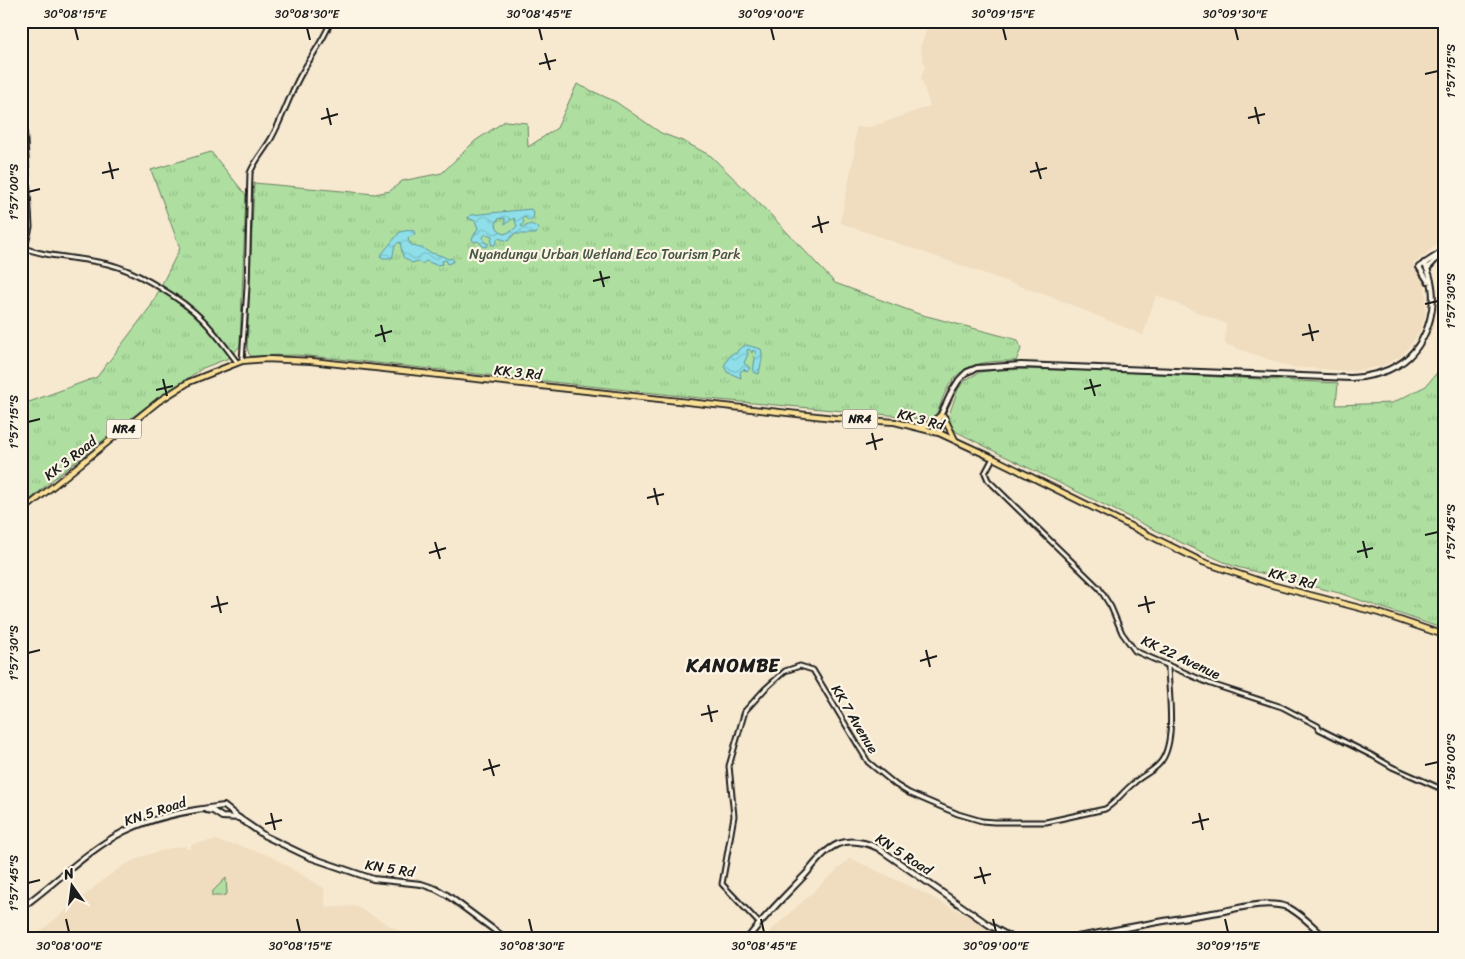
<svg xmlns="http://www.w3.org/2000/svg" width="1465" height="959" font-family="Sriracha,sans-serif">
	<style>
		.built { fill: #f0dcbe }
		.grass { fill: url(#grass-tufts); stroke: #657e5e }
		.water { fill: url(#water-waves); stroke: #609197; fill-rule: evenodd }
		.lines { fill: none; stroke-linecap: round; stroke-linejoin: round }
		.tertiary-casing { stroke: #1c1c1c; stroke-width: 7 }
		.secondary-casing { stroke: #1c1c1c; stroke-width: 8 }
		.trunk-casing { stroke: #1c1c1c; stroke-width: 8 }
		.tertiary { stroke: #fcf5e5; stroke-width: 3 }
		.secondary { stroke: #fcf5e5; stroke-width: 4 }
		.trunk { stroke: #fadf96; stroke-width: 4.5 }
		.ticks { fill: none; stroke: #1c1c1c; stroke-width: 2 }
		.labels { text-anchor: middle; stroke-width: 4.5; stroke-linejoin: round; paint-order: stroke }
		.shield { fill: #fcf5e5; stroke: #5f5d58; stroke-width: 1 }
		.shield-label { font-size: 12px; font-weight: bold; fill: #1c1c1c }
		.park-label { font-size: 14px; fill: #485644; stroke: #fcf5e5 }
		.street-label { font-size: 14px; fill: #1c1c1c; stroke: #fcf5e5 }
		.district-label { font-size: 19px; font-weight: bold; letter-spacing: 1px; fill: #1c1c1c; stroke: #fcf5e5 }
		.neatline { fill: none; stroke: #1c1c1c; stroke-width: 2 }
		.ticks-label { font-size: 12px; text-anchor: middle; fill: #1c1c1c }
	</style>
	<defs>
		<pattern id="grass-tufts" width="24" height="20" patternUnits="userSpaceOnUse" patternTransform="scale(1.25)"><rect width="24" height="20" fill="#aedfa0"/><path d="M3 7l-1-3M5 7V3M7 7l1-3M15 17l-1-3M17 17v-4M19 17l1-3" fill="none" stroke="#95bf89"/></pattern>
		<pattern id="water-waves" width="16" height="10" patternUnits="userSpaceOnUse" patternTransform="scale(1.25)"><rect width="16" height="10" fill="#8edfe9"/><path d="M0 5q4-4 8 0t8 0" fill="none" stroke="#7abfc7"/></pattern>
	</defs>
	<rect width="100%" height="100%" fill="#f7e9d0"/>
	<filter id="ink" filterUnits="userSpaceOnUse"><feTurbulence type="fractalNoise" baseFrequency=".02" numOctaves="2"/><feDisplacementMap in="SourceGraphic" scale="10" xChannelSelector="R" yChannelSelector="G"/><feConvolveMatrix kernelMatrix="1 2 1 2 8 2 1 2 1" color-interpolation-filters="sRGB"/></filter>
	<g filter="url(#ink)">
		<g class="built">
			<path d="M935,21H1441L1444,75V236L1438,244L1413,264L1421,274L1425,283L1426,299L1425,315L1421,328L1413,342L1401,356L1382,366L1353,371L1290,367L1225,344L1226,324L1156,295L1143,335L1057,299L840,223L854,156L856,127H871L930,106L921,78L925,66L920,47L927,29Z"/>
			<path d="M217,840L222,843L238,845L270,856L324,888L326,908L355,906L412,938H32L107,877L126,864L144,856L171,848L186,846V849H191V845L193,844Z"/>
			<path d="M850,858L924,893L1009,938H763Z"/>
			<path d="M1240,934H1253L1260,938H1192Z"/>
		</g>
		<g class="grass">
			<path d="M577,84L616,102L661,133L685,142L711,156L768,212L835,283L919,314L1018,340L1021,349L1016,361C993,361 967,361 952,381C932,408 948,427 901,416L719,400L330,358L296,355L251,356L249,354L247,348L254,183L375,194L390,191L402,181L442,173L475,141L505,121L527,123L528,147L557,128Z"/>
			<path d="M211,152L246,195L240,346L229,358L203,368L144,408L50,482L21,508V405L97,377L151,306L180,248L151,170Z"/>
			<path d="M1444,364V629L1339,593L1233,566L1182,543L994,451L957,432L950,425L949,415L958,389L967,379L980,372L1004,369L1081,370L1338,383L1336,405L1392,403L1426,386Z"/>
			<path d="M226,878L227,894L222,896H212V892Z"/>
		</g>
		<g class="water">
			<path d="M531,209L534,214L533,218L529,221L525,217L522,219L524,222L521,226L524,227L531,224L539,228L536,234H514L508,241L498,238L495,245H491L492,236L486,234L483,237L485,243H488V246L484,247L478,241L474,242L472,239L478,228L475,221L468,218L470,215ZM505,218V224L514,218L517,226L512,231L504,234L497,228L496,224L498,219Z"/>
			<path d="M410,230L414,231L415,235L409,237L408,239C410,246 417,248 423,248C430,255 439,253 448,259L451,258L454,261L448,264L446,260L442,261L443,264L436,265L426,261L422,264L418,261L412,263L403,257L400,242C392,245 395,252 392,258H383L380,256L400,232Z"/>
			<path d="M746,345L761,349C764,357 760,366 759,374L753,372L756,352L753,350L752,353L749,349L747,350L748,354L744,363L750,368L747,372L744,369L740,372L741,378L727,372L724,366L730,355L734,353L736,354L738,350Z"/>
		</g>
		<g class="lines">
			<g class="tertiary-casing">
				<g id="tertiary">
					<path d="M21,108L24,124L30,227L25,248"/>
					<path d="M21,247C49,258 79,257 108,264C137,271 182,299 203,320C216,333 226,348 237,362"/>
					<path d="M242,361L247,287L250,173C255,160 265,150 272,137C282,119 289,97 299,78C309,59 323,42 331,21"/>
					<path d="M993,458L985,473L988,480L1099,588L1111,607L1122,633L1135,651L1211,684L1282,707L1318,726L1319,729L1373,756L1392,767L1444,790"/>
					<path d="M759,923L722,884L734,816L729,766L745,711L765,689L785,671L800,666L813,670L868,762L896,785L909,793L958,814L982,821L994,822H1046L1105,809C1116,803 1123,791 1134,783C1141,776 1152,772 1159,764C1178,744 1168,691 1168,665"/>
				</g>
			</g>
			<g class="secondary-casing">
				<g id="secondary">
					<path d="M1427,269L1439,256"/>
					<path d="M1428,281L1419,267L1442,252"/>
					<path d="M933,431L952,391L959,380L967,372L977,368L1021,365L1351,378C1368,377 1383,374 1398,365C1430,346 1443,295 1424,263"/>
					<path d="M939,433L944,417"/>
					<path d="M206,810L213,811L222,817L239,818"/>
					<path d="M21,908C56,883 87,850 125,831C156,816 191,810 224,806L239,818L265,836L309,857L373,879L421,884L436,889L447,895L505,938"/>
					<path d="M748,938C765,915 785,896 805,875C814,865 824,850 838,844C852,839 865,842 878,848L989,925L1012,938"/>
					<path d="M1072,938C1121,929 1170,919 1219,912C1239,908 1267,900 1287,907C1301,913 1314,928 1326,938"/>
				</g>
			</g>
			<g class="trunk-casing">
				<g id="trunk">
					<path d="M944,417L955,440"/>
					<path d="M921,427L930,424L941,415"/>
					<path d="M21,512L159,401L189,382L242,361L266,359L311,361L834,418L895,422L939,433L993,458L1203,562L1268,584L1379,613L1444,635"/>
				</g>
			</g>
			<use href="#tertiary" class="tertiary"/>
			<use href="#secondary" class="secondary"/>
			<use href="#trunk" class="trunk"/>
		</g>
	</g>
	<path class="ticks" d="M75,28L78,40M307,28L310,40M539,28L542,40M771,28L774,40M1003,28L1006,40M1235,28L1238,40M545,53L550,70M539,64L556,60M1425,74L1438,71M1255,107L1259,124M327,108L331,125M1248,118L1265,114M321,119L338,114M109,162L113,179M1036,162L1041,179M1030,172L1047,168M102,173L119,169M28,192L40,189M818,216L822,233M812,227L829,222M600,271L604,287M593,281L610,277M1425,304L1438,301M1309,324L1313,341M381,325L385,342M1302,335L1319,331M375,336L392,331M163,379L167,396M1090,379L1095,396M1084,389L1101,385M156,390L173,386M28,422L40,419M872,433L876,450M866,444L883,439M654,488L658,505M647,498L664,494M1425,535L1438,532M1363,541L1367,558M435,542L440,559M1357,552L1373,548M429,553L446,548M217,596L221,613M1145,596L1149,613M1138,606L1155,602M211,607L228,603M926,650L930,667M28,653L40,650M920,661L937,656M708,705L712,722M701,715L718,711M489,759L494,776M1425,765L1438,762M483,770L500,765M271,813L275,830M1199,813L1203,830M1192,823L1209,819M265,824L282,820M980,867L985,884M974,878L991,874M28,883L40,880M66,919L69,932M297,919L300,932M529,919L532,932M761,919L764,932M993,919L996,932M1225,919L1228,932"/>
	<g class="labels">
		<g class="shield">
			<rect x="842.5" y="409.5" width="35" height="19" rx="4"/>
			<rect x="106.5" y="419.5" width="35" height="19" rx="4"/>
		</g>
		<g class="shield-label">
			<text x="860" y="423">NR4</text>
			<text x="124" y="433">NR4</text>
		</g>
		<g class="park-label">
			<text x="605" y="259">Nyandungu Urban Wetland Eco Tourism Park</text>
		</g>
		<g class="street-label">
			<text transform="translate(518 372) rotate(6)" y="5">KK 3 Rd</text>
			<text transform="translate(921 419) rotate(15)" y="5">KK 3 Rd</text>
			<text transform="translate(70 458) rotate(-38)" y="5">KK 3 Road</text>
			<text transform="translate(1292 578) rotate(15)" y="5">KK 3 Rd</text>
			<text transform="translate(1181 657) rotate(25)" y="5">KK 22 Avenue</text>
			<text transform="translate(855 719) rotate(59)" y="5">KK 7 Avenue</text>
			<text transform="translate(155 811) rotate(-18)" y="5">KN 5 Road</text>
			<text transform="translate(904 854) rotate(33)" y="5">KN 5 Road</text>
			<text transform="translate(390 868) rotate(9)" y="5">KN 5 Rd</text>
		</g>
		<g class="district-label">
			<text x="733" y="672">KANOMBE</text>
		</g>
	</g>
	<rect width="1465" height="959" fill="none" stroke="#fcf5e5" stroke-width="55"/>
	<g transform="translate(72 886) rotate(346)" stroke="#fcf5e5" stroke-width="4" paint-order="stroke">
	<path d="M0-4L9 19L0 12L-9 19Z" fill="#1c1c1c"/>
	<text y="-8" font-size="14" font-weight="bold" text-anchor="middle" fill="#1c1c1c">N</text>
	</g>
	<rect x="28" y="28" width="1410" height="904" class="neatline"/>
	<g class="ticks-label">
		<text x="75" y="18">30°08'15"E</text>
		<text x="307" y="18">30°08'30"E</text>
		<text x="539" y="18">30°08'45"E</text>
		<text x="771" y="18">30°09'00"E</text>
		<text x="1003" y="18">30°09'15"E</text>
		<text x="1235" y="18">30°09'30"E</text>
		<text transform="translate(1451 71) rotate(-90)" y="4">1°57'15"S</text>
		<text transform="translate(14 192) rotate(-90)" y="4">1°57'00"S</text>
		<text transform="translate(1451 301) rotate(-90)" y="4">1°57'30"S</text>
		<text transform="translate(14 422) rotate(-90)" y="4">1°57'15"S</text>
		<text transform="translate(1451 532) rotate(-90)" y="4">1°57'45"S</text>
		<text transform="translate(14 653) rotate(-90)" y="4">1°57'30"S</text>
		<text transform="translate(1451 762) rotate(-90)" y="4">1°58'00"S</text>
		<text transform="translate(14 883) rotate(-90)" y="4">1°57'45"S</text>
		<text x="69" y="950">30°08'00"E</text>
		<text x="300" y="950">30°08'15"E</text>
		<text x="532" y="950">30°08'30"E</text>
		<text x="764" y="950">30°08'45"E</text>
		<text x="996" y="950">30°09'00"E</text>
		<text x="1228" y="950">30°09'15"E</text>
	</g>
</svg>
